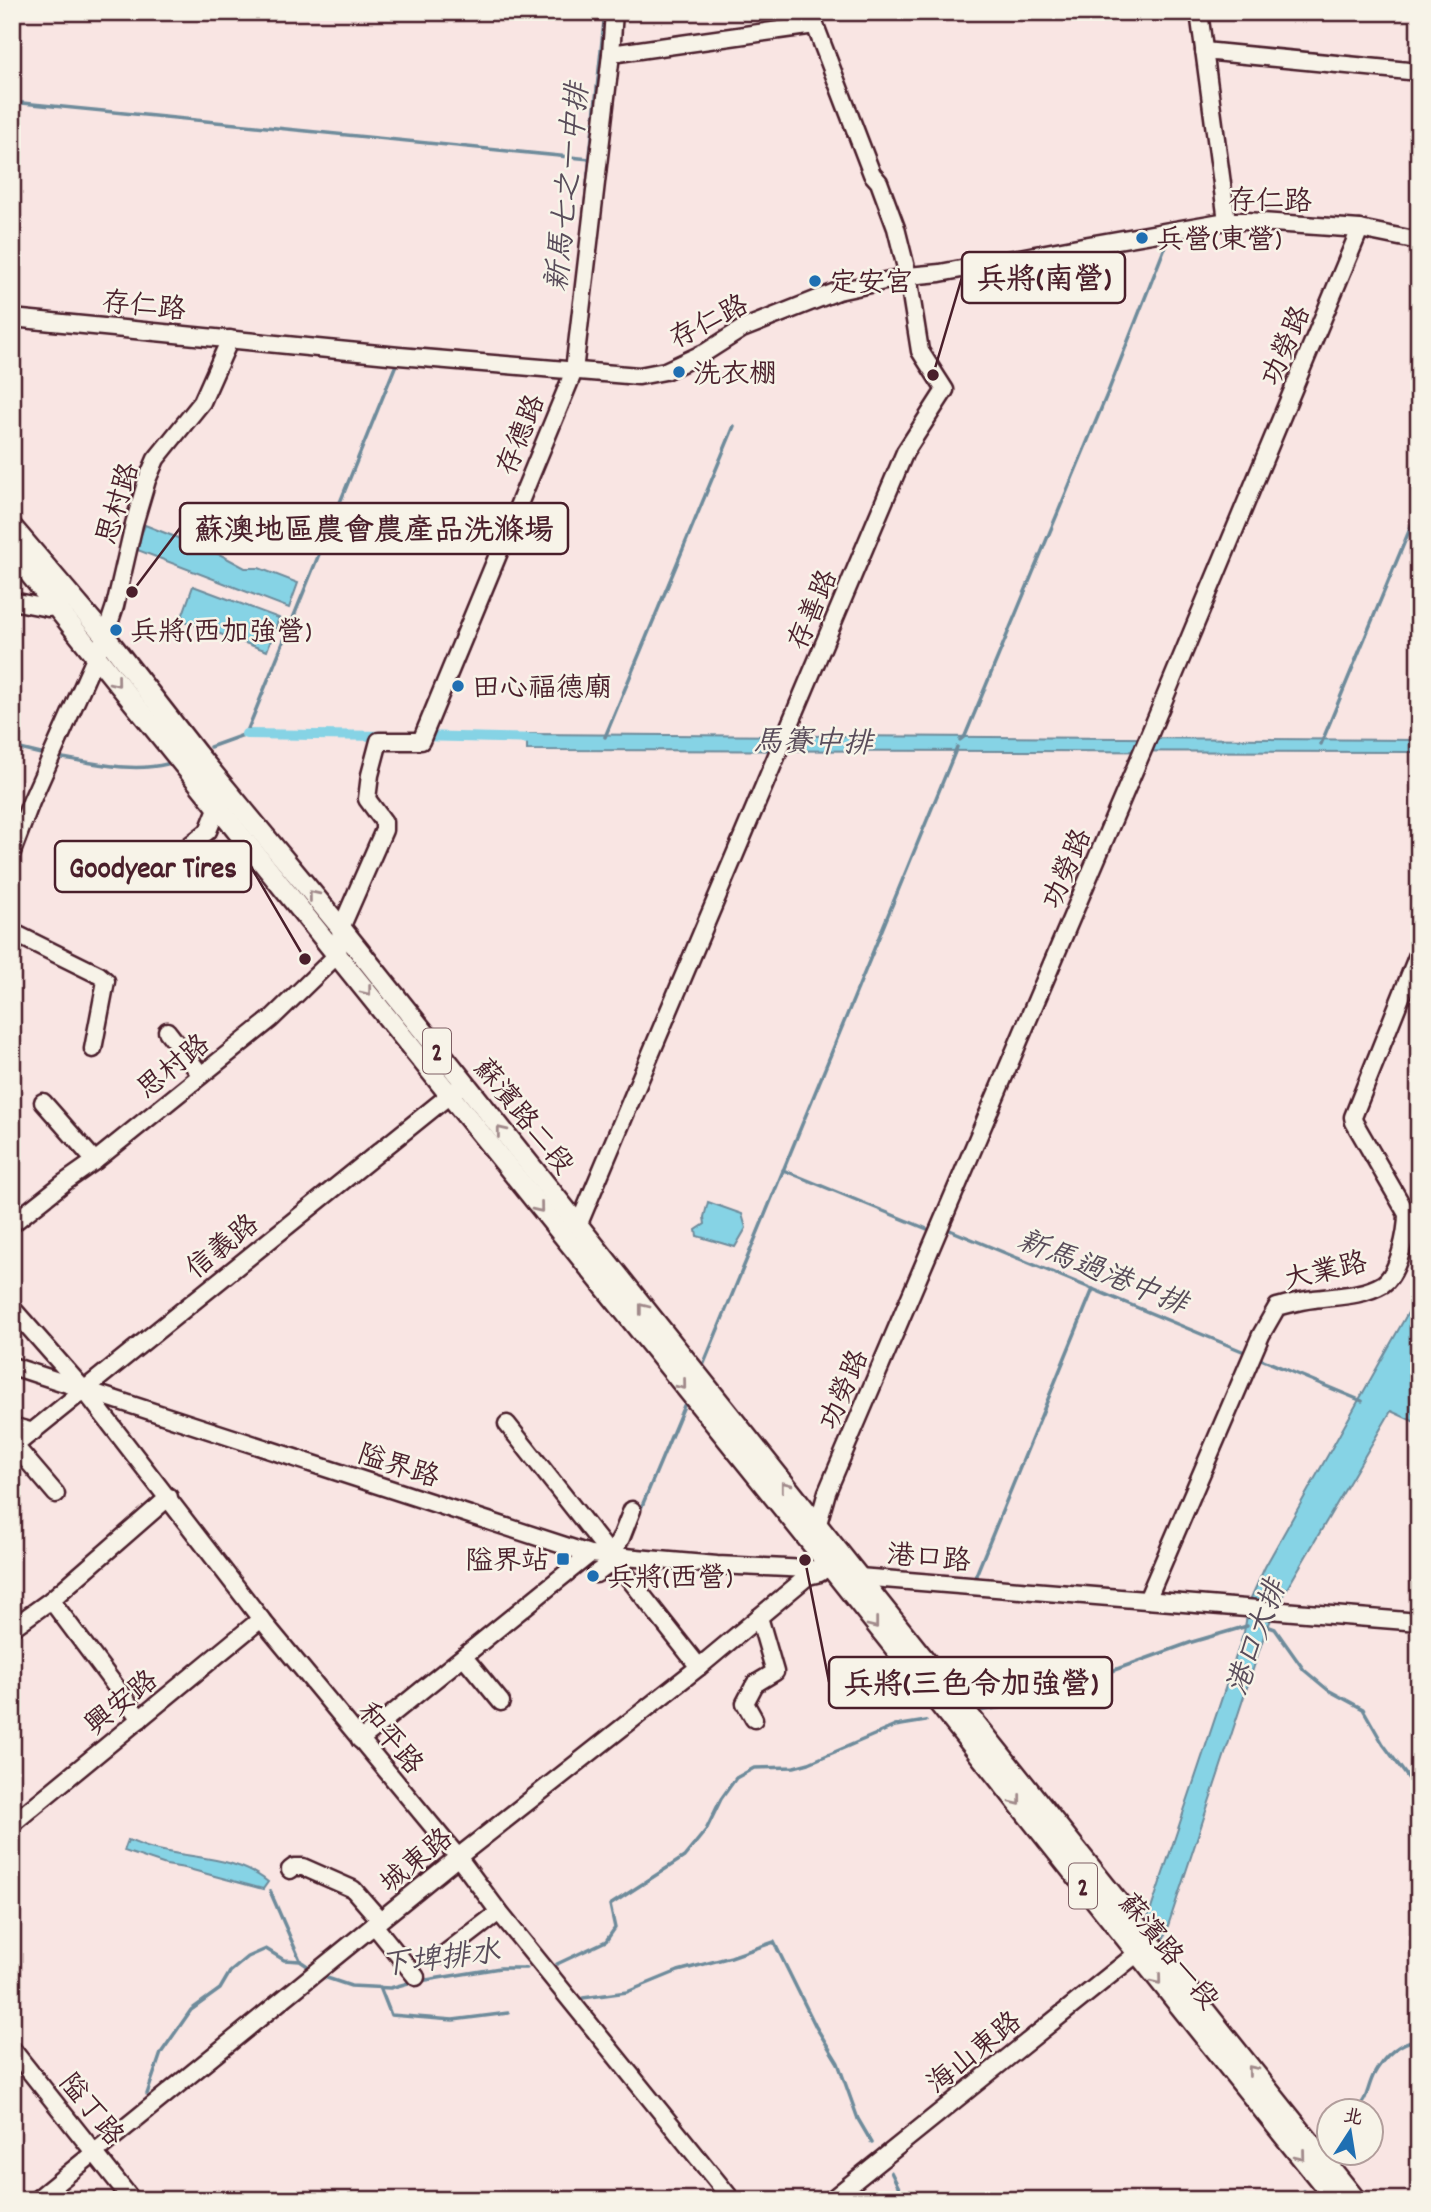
<svg xmlns="http://www.w3.org/2000/svg" width="1431" height="2212" font-family="Dekko,'LXGW WenKai TC',sans-serif">
	<style>
		.water { fill: #86d3e5; stroke: #6e8b9b; stroke-width: 2 }
		.lines { fill: none; stroke-linecap: round; stroke-linejoin: round }
		.stream { stroke: #6e8b9b; stroke-width: 3.5 }
		.canal { stroke: #86d3e5; stroke-width: 10 }
		.minor-casing { stroke: #4a1f2b; stroke-width: 21 }
		.major-casing { stroke: #4a1f2b; stroke-width: 24 }
		.minor { stroke: #f7f3e8; stroke-width: 16 }
		.major { stroke: #f7f3e8; stroke-width: 19 }
		.oneway { stroke: #a0898a }
		.poi-dot { fill: #1f6fb2; stroke: #f7f3e8; stroke-width: 2.5 }
		.labels { text-anchor: middle; stroke-width: 5; stroke-linejoin: round; paint-order: stroke }
		.shield { fill: #f7f3e8; stroke: #7e5f64; stroke-width: 2 }
		.shield-label { font-size: 26px; font-weight: bold; fill: #4a1f2b }
		.street-label { font-size: 28px; fill: #4a1f2b; stroke: #f7f3e8 }
		.poi-label { font-size: 28px; fill: #4a1f2b; stroke: #f7f3e8; text-anchor: start }
		.water-label { font-size: 30px; font-style: italic; fill: #594c5a; stroke: #f7f3e8 }
		.leader { fill: none; stroke: #4a1f2b; stroke-width: 2.5 }
		.callout-dot { fill: #4a1f2b; stroke: #f7f3e8; stroke-width: 2.5 }
		.callout { fill: #f7f3e8; stroke: #4a1f2b; stroke-width: 2.5 }
		.callout-label { font-size: 30px; text-anchor: middle; font-weight: bold; fill: #4a1f2b }
	</style>
	<rect width="100%" height="100%" fill="#f9e5e3"/>
	<filter id="ink" filterUnits="userSpaceOnUse"><feTurbulence type="fractalNoise" baseFrequency=".0143" numOctaves="2"/><feDisplacementMap in="SourceGraphic" scale="14" xChannelSelector="R" yChannelSelector="G"/><feConvolveMatrix kernelMatrix="1 2 1 2 8 2 1 2 1" color-interpolation-filters="sRGB"/></filter>
	<g filter="url(#ink)">
		<g class="water">
			<path d="M145,525L221,555L245,568H259L298,583L289,608L135,549Z"/>
			<path d="M193,586L279,618L267,651L181,620Z"/>
			<path d="M527,734L1419,740V752L527,750Z"/>
			<path d="M708,1202L742,1214L746,1228L735,1247L697,1236L696,1230L705,1224L704,1217Z"/>
			<path d="M1419,1293V1424L1391,1411L1278,1604L1265,1633L1164,1938L1148,1918L1244,1632L1250,1600L1265,1567Z"/>
			<path d="M128,1840C137,1843 145,1847 154,1849C192,1859 236,1856 268,1882L263,1889L185,1868L166,1865L124,1851Z"/>
		</g>
		<g class="lines">
			<g class="stream">
				<path d="M12,102L590,159"/>
				<path d="M582,232L605,12"/>
				<path d="M605,737L734,426"/>
				<path d="M960,740L965,736L1108,392L1167,242"/>
				<path d="M1321,744L1419,507"/>
				<path d="M12,747L45,755"/>
				<path d="M210,747L246,734L397,362"/>
				<path d="M56,757C92,762 130,773 167,764"/>
				<path d="M783,1170L932,1231"/>
				<path d="M945,1228L1247,1353"/>
				<path d="M1256,1357L1362,1401"/>
				<path d="M702,1368L957,747"/>
				<path d="M639,1513L686,1401"/>
				<path d="M974,1580L1093,1289"/>
				<path d="M1264,1625L1275,1629L1304,1670L1328,1690L1363,1709L1383,1744L1415,1787L1417,1800L1414,1851L1419,1854"/>
				<path d="M983,1710L1017,1705L1192,1642L1247,1626"/>
				<path d="M270,1891L300,1960"/>
				<path d="M557,1964L606,1941L615,1928L610,1905L684,1857L706,1830L721,1799L736,1778L754,1768L794,1767L809,1763L895,1726L926,1721"/>
				<path d="M321,1976L351,1986L390,1988L412,1982"/>
				<path d="M420,1981L500,1968H527"/>
				<path d="M380,1987L391,2015L453,2020L508,2013"/>
				<path d="M583,1998L627,1992L678,1971L731,1957L774,1942L816,2027L838,2063L858,2119L872,2143"/>
				<path d="M147,2094L161,2053L191,2010L220,1989L230,1972L248,1957L266,1949L284,1960L300,1961L312,1969"/>
				<path d="M1356,2110C1367,2101 1367,2089 1373,2076C1383,2057 1397,2043 1419,2039"/>
				<path d="M891,2172L905,2200"/>
				<path d="M1298,2200L1304,2191"/>
			</g>
			<g class="canal">
				<path d="M246,734L386,736"/>
				<path d="M420,736L540,739"/>
			</g>
			<g class="minor-casing">
				<g id="minor">
					<path d="M1199,12L1227,221"/>
					<path d="M1204,51L1419,72"/>
					<path d="M611,54L815,25"/>
					<path d="M12,318L399,356L639,376L665,371L706,352L742,329L838,291L908,276L940,273L1083,246L1227,221H1246L1360,229L1419,241"/>
					<path d="M12,601L48,608L62,598"/>
					<path d="M12,852L31,802L105,636L115,606L134,524L147,480L156,459L202,402L230,339"/>
					<path d="M181,860L190,845L208,831L218,806"/>
					<path d="M12,932L99,975L106,981L93,1049"/>
					<path d="M167,1031L201,1075"/>
					<path d="M43,1102L95,1161"/>
					<path d="M12,1224L65,1182L95,1161L271,1019L338,954L341,928L384,830V822L367,799L370,775L379,741H421L574,371L611,54L614,12"/>
					<path d="M578,1226L905,452L945,390L920,351L908,276L896,228L879,182L872,174L815,25L814,12"/>
					<path d="M12,1308L85,1391L261,1619L458,1857L499,1912L732,2200"/>
					<path d="M12,1366L590,1554L717,1565L832,1570L859,1577L1419,1622"/>
					<path d="M507,1424L699,1667"/>
					<path d="M12,1426L33,1432"/>
					<path d="M15,1446L56,1494"/>
					<path d="M12,1448L457,1089"/>
					<path d="M817,1527L827,1492L1145,745L1360,229"/>
					<path d="M611,1556L621,1538L632,1510"/>
					<path d="M596,1574L615,1560"/>
					<path d="M51,1600L140,1719"/>
					<path d="M1147,1600L1261,1335L1277,1307C1289,1304 1302,1300 1314,1299C1337,1296 1363,1296 1383,1284C1399,1273 1407,1232 1407,1214L1354,1122L1353,1117L1419,952"/>
					<path d="M12,1628L51,1600L169,1497"/>
					<path d="M464,1657L501,1702"/>
					<path d="M754,1719L745,1703L755,1684L775,1672L759,1617"/>
					<path d="M360,1740L590,1554"/>
					<path d="M12,1824L261,1619"/>
					<path d="M290,1870L294,1867H303L353,1889L380,1920"/>
					<path d="M374,1925L416,1977"/>
					<path d="M443,1955L499,1912"/>
					<path d="M12,2049L132,2200"/>
					<path d="M36,2200L458,1857L699,1667L808,1576L820,1573"/>
					<path d="M831,2200L1145,1947"/>
				</g>
			</g>
			<g class="major-casing">
				<g id="major">
					<path d="M12,527L105,636L197,754L341,928L1356,2200"/>
					<path d="M12,552C284,892 560,1229 832,1569C1000,1780 1166,1991 1336,2200"/>
				</g>
			</g>
			<use href="#minor" class="minor"/>
			<use href="#major" class="major"/>
		</g>
		<defs><path id="oneway-chevron" d="M-2-3.5L2.5 0L-2 3.5" fill="none" stroke-width="1.6" stroke-linecap="round" stroke-linejoin="round" transform="scale(1.75)"/></defs>
		<g class="oneway">
			<use href="#oneway-chevron" transform="translate(116 682) rotate(51)"/>
			<use href="#oneway-chevron" transform="translate(313 895) rotate(-129)"/>
			<use href="#oneway-chevron" transform="translate(367 991) rotate(52)"/>
			<use href="#oneway-chevron" transform="translate(501 1131) rotate(-129)"/>
			<use href="#oneway-chevron" transform="translate(539 1208) rotate(51)"/>
			<use href="#oneway-chevron" transform="translate(643 1308) rotate(-128)"/>
			<use href="#oneway-chevron" transform="translate(682 1385) rotate(51)"/>
			<use href="#oneway-chevron" transform="translate(785 1486) rotate(-128)"/>
			<use href="#oneway-chevron" transform="translate(874 1624) rotate(52)"/>
			<use href="#oneway-chevron" transform="translate(1017 1801) rotate(52)"/>
			<use href="#oneway-chevron" transform="translate(1157 1980) rotate(51)"/>
			<use href="#oneway-chevron" transform="translate(1252 2070) rotate(-129)"/>
			<use href="#oneway-chevron" transform="translate(1301 2156) rotate(51)"/>
		</g>
	</g>
	<g class="poi-dot">
		<circle cx="1142" cy="238" r="7"/>
		<circle cx="815" cy="281" r="7"/>
		<circle cx="679" cy="372" r="7"/>
		<circle cx="116" cy="630" r="7"/>
		<circle cx="458" cy="686" r="7"/>
		<rect x="556" y="1552" width="14" height="14" rx="3.5"/>
		<circle cx="593" cy="1576" r="7"/>
	</g>
	<g class="labels">
		<g class="shield">
			<rect x="423" y="1028.5" width="28" height="45" rx="5"/>
			<rect x="1069" y="1863.5" width="28" height="45" rx="5"/>
		</g>
		<g class="shield-label">
			<text x="437" y="1060">2</text>
			<text x="1083" y="1895">2</text>
		</g>
		<g class="street-label">
			<text transform="translate(1270 199) rotate(1)" y="10">存仁路</text>
			<text transform="translate(144 304) rotate(6)" y="10">存仁路</text>
			<text transform="translate(708 320) rotate(-27)" y="10">存仁路</text>
			<text transform="translate(1284 345) rotate(-67)" y="10">功勞路</text>
			<text transform="translate(519 434) rotate(-68)" y="10">存德路</text>
			<text transform="translate(116 503) rotate(-73)" y="10">思村路</text>
			<text transform="translate(811 609) rotate(-67)" y="10">存善路</text>
			<text transform="translate(1065 868) rotate(-67)" y="10">功勞路</text>
			<text transform="translate(172 1065) rotate(-39)" y="10">思村路</text>
			<text transform="translate(525 1115) rotate(51)" y="10">蘇濱路二段</text>
			<text transform="translate(221 1245) rotate(-39)" y="10">信義路</text>
			<text transform="translate(1325 1269) rotate(-13)" y="10">大業路</text>
			<text transform="translate(842 1389) rotate(-67)" y="10">功勞路</text>
			<text transform="translate(399 1464) rotate(18)" y="10">隘界路</text>
			<text transform="translate(929 1556) rotate(5)" y="10">港口路</text>
			<text transform="translate(120 1701) rotate(-39)" y="10">興安路</text>
			<text transform="translate(392 1737) rotate(50)" y="10">和平路</text>
			<text transform="translate(415 1859) rotate(-39)" y="10">城東路</text>
			<text transform="translate(1170 1950) rotate(51)" y="10">蘇濱路一段</text>
			<text transform="translate(973 2051) rotate(-39)" y="10">海山東路</text>
			<text transform="translate(93 2108) rotate(51)" y="10">隘丁路</text>
		</g>
		<g class="poi-label">
			<text x="1156" y="248">兵營(東營)</text>
			<text x="829" y="291">定安宮</text>
			<text x="693" y="382">洗衣棚</text>
			<text x="130" y="640">兵將(西加強營)</text>
			<text x="472" y="696">田心福德廟</text>
			<text x="549" y="1569" text-anchor="end">隘界站</text>
			<text x="607" y="1586">兵將(西營)</text>
		</g>
		<g class="water-label">
			<text transform="translate(566 187) rotate(-84)" y="10">新馬七之一中排</text>
			<text transform="translate(813 741) rotate(1)" y="10">馬賽中排</text>
			<text transform="translate(1103 1271) rotate(22)" y="10">新馬過港中排</text>
			<text transform="translate(1255 1637) rotate(-70)" y="10">港口大排</text>
			<text transform="translate(440 1957) rotate(-7)" y="10">下埤排水</text>
		</g>
	</g>
	<path class="leader" d="M933 375L962 277M132 592L180 528M305 959L251 867M805 1560L829 1682"/>
	<g class="callout-dot">
		<circle cx="933" cy="375" r="7"/>
		<circle cx="132" cy="592" r="7"/>
		<circle cx="305" cy="959" r="7"/>
		<circle cx="805" cy="1560" r="7"/>
	</g>
	<g class="callout">
		<rect x="962" y="252" width="163" height="51" rx="7"/>
		<rect x="180" y="503" width="388" height="51" rx="7"/>
		<rect x="55" y="841" width="196" height="51" rx="7"/>
		<rect x="829" y="1657" width="283" height="51" rx="7"/>
	</g>
	<g class="callout-label">
		<text x="1044" y="288">兵將(南營)</text>
		<text x="374" y="539">蘇澳地區農會農產品洗滌場</text>
		<text x="153" y="877">Goodyear Tires</text>
		<text x="971" y="1693">兵將(三色令加強營)</text>
	</g>
	<rect width="1431" height="2212" fill="none" stroke="#f7f3e8" stroke-width="42"/>
	<rect x="21" y="21" width="1389" height="2170" fill="none" stroke="#4a1f2b" stroke-width="2.5" filter="url(#ink)"/>
	<g transform="translate(1350 2132) rotate(12)"><circle r="33" fill="#f7f3e8" stroke="#b29e9c" stroke-width="2"/>
	<path d="M0-5L12 26L0 18L-12 26Z" fill="#1f6fb2"/>
	<text y="-10" font-size="19" font-weight="bold" text-anchor="middle" fill="#4a1f2b">北</text>
	</g>
</svg>
